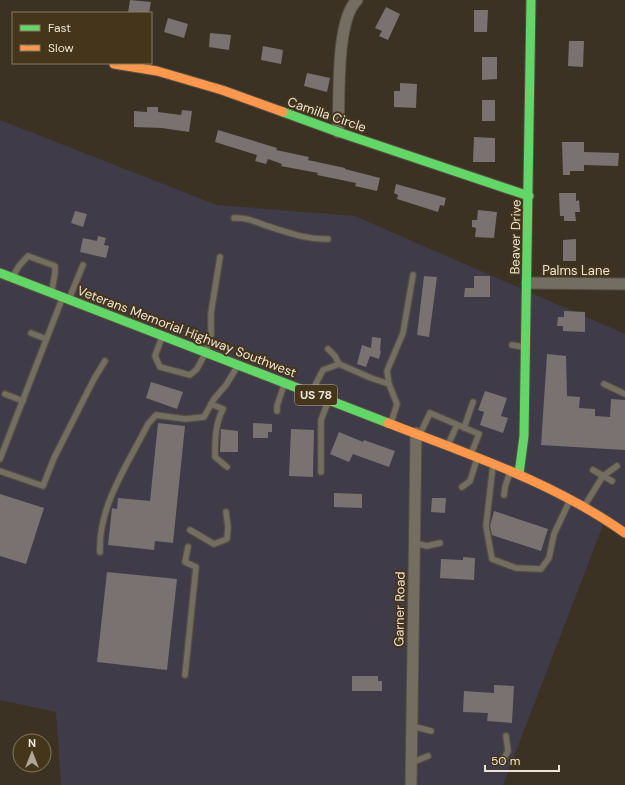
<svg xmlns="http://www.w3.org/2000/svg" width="625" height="785" font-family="'DM Sans',sans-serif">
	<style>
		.commercial { fill: #3f3b48 }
		.building { fill: #797271 }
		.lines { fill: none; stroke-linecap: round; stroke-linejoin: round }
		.lane-casing { stroke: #554e42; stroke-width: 8 }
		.street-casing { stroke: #554e42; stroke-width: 13 }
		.fast-casing { stroke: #554e42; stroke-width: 11 }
		.slow-casing { stroke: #554e42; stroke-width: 11 }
		.lane { stroke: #736d62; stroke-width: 5.5 }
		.street { stroke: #736d62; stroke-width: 11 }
		.fast { stroke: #63d668; stroke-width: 9 }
		.slow { stroke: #ff974d; stroke-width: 9 }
		.labels { text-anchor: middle; stroke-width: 4; stroke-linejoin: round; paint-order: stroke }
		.shield { fill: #44351b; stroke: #bbb09d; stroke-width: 1 }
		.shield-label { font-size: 12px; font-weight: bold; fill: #eee4d5 }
		.street-label { font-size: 13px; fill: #eee4d5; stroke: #44351b }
	</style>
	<rect width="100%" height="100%" fill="#3b3224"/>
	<path class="commercial" d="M0,120L217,205L355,216L625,334V535L605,520L503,785H61L56,712L0,700Z"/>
	<g class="building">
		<path d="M130,0L151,2L149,13H128Z"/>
		<path d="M386,7L400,14L388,40L379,36L382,31L375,28Z"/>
		<path d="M474,10H488L487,32H474Z"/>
		<path d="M168,18L188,24L184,38L164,32Z"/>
		<path d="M210,33L231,35L229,50L209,47Z"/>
		<path d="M569,41H584L583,67L568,66Z"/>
		<path d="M263,46L283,50L281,64L261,60Z"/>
		<path d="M482,57H497V79L482,80Z"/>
		<path d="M307,73L330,78L327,92L304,86Z"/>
		<path d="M400,83L417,84L416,108L394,107V91H400Z"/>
		<rect x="482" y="100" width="13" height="21"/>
		<path d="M147,107H158V112L181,115L182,110L192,111L189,132L162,128L134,127V111L147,112Z"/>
		<path d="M218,130L277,148L276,150L309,157L308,160L345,168V169L380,178L377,191L355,186L356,183L317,175L318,173L281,166L282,164L268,159L266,164L255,161L257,155L215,142Z"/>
		<path d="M474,137L495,138V162H473Z"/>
		<path d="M562,142H584V152L619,153L618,166L584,165V171H570V175H563Z"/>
		<path d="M396,184L446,198L444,206L440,205L438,212L397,199L398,195L394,193Z"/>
		<path d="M559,193H576V201L579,200L580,212H575L576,221H564V216H560Z"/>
		<path d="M478,210L497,212L494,238L475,237L476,228L472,227V220H477Z"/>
		<path d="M75,211L87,214L83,227L71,223Z"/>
		<path d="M98,236L106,238L104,245L109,246L106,258L80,252L83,238L97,241Z"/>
		<path d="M576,239V261H563V240Z"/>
		<path d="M424,276L437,277L429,337L417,335Z"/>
		<path d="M474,276H490V297H464L465,288H474Z"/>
		<path d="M564,311L585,312V332L563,331V326H557L558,317H564Z"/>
		<path d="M372,337L381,338L380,351H381L379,359L370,356L366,367L357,364L362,345L371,348Z"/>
		<path d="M547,354L566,356L567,396L580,397L579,408L595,409V416L610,417L611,399L625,400V450L541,445Z"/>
		<path d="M151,382L183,392L177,409L146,398Z"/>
		<path d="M485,391L507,398L501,416L508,418L503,433L480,425L484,412L478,410Z"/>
		<path d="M158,423L185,426L173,543L155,541L154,550L108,545L112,508L117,509L118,498L150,501Z"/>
		<path d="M253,423L272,424V432H268V438H253Z"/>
		<path d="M221,429L238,431V452H220Z"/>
		<path d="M291,429L314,430L313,477L289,476Z"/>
		<path d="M339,432L363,442L364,440L395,451L389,467L353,454L349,462L330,454Z"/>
		<path d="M334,493L362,494V508L334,507Z"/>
		<path d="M0,494L44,508L26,564L0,556Z"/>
		<path d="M432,498H446L445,513L431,512Z"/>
		<path d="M494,511L548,529L541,551L492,535L490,526Z"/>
		<path d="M463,557L475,558L474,580L440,578L441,559L463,560Z"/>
		<path d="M107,572L177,579L167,670L97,662Z"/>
		<path d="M352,676H378V681H382V691H352Z"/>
		<path d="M494,685L514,686L512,723L487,721L488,713L463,712L464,691L494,693Z"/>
	</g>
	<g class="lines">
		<g class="lane-casing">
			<g id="lane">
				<path d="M234,218C246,217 256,222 267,226C287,232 307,240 328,239"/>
				<path d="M13,276L19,266L28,256L55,266V273L52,290"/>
				<path d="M69,299L83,265"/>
				<path d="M31,333L46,339"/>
				<path d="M162,337L155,356L160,367L190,375L197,369L206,352L211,335V313L220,257"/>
				<path d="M512,345L524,347"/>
				<path d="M328,349L335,356L339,364"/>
				<path d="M389,384L387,371L403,333L413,275"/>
				<path d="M604,384L625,394"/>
				<path d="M312,391L323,370L339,364L371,378L389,384L397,404L391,423"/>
				<path d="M5,394L23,401"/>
				<path d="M211,404L223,409C215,424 215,441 215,457L227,467"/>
				<path d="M277,411V406L284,385"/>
				<path d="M464,428L473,402"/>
				<path d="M420,434L430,413L479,434L471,454"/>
				<path d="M448,445L457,425"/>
				<path d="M0,459L62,299"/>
				<path d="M493,465L486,526L492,559L516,568L541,569L549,558L554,534L570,500"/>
				<path d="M593,470L612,481"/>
				<path d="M0,471L43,486L54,458L94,379L105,361"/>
				<path d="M321,472V420L328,402"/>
				<path d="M462,487L470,481L477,459"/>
				<path d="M504,495L505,487L510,472"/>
				<path d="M585,505L603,476L617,466"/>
				<path d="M190,530L214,544L227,539L228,527L226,512"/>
				<path d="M414,543L427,546L440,543"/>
				<path d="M100,552C98,506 128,464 148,424L156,415L185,419L204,417L214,399L226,385L237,367"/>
				<path d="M185,675L196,567L185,562L188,547"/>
				<path d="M412,726L431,731"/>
				<path d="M503,760L508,751L506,736"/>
				<path d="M411,763L428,756"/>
			</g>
		</g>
		<g class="street-casing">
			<g id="street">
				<path d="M338,132C340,101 335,21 357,0"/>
				<path d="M527,283L625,284"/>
				<path d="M411,785L416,433"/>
			</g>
		</g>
		<g class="fast-casing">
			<g id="fast">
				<path d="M283,112L338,132L529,196"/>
				<path d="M0,273L388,423"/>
				<path d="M519,474L524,436L531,0"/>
			</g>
		</g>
		<g class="slow-casing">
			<g id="slow">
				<path d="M114,64L157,71L222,90L283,112"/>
				<path d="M388,423C470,455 553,482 625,533"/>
			</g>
		</g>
		<use href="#lane" class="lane"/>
		<use href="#street" class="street"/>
		<use href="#fast" class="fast"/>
		<use href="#slow" class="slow"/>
	</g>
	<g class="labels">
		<rect class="shield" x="295" y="385" width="42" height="20" rx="3"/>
		<g class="shield-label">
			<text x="316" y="399">US 78</text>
		</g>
		<g class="street-label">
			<text transform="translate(327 114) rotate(19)" y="5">Camilla Circle</text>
			<text transform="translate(515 237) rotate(-89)" y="5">Beaver Drive</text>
			<text x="576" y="275">Palms Lane</text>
			<text transform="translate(187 331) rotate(21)" y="5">Veterans Memorial Highway Southwest</text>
			<text transform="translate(399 609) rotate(-89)" y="5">Garner Road</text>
		</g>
	</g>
	<rect x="12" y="12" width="140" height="52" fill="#44351b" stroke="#887b65"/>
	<rect x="20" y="25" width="20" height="6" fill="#63d668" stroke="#887b65"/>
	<text x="48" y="32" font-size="12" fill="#eee4d5">Fast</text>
	<rect x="20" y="45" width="20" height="6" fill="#ff974d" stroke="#887b65"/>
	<text x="48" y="52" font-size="12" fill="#eee4d5">Slow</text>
	<g transform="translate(32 753)"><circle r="19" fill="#44351b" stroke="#887b65"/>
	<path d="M0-3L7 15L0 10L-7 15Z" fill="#afa697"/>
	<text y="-6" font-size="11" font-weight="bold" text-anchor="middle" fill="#eee4d5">N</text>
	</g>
	<path d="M485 765v6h74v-6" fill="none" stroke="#eee4d5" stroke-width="2"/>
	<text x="491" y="765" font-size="12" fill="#eee4d5" stroke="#44351b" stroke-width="3" paint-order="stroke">50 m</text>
</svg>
